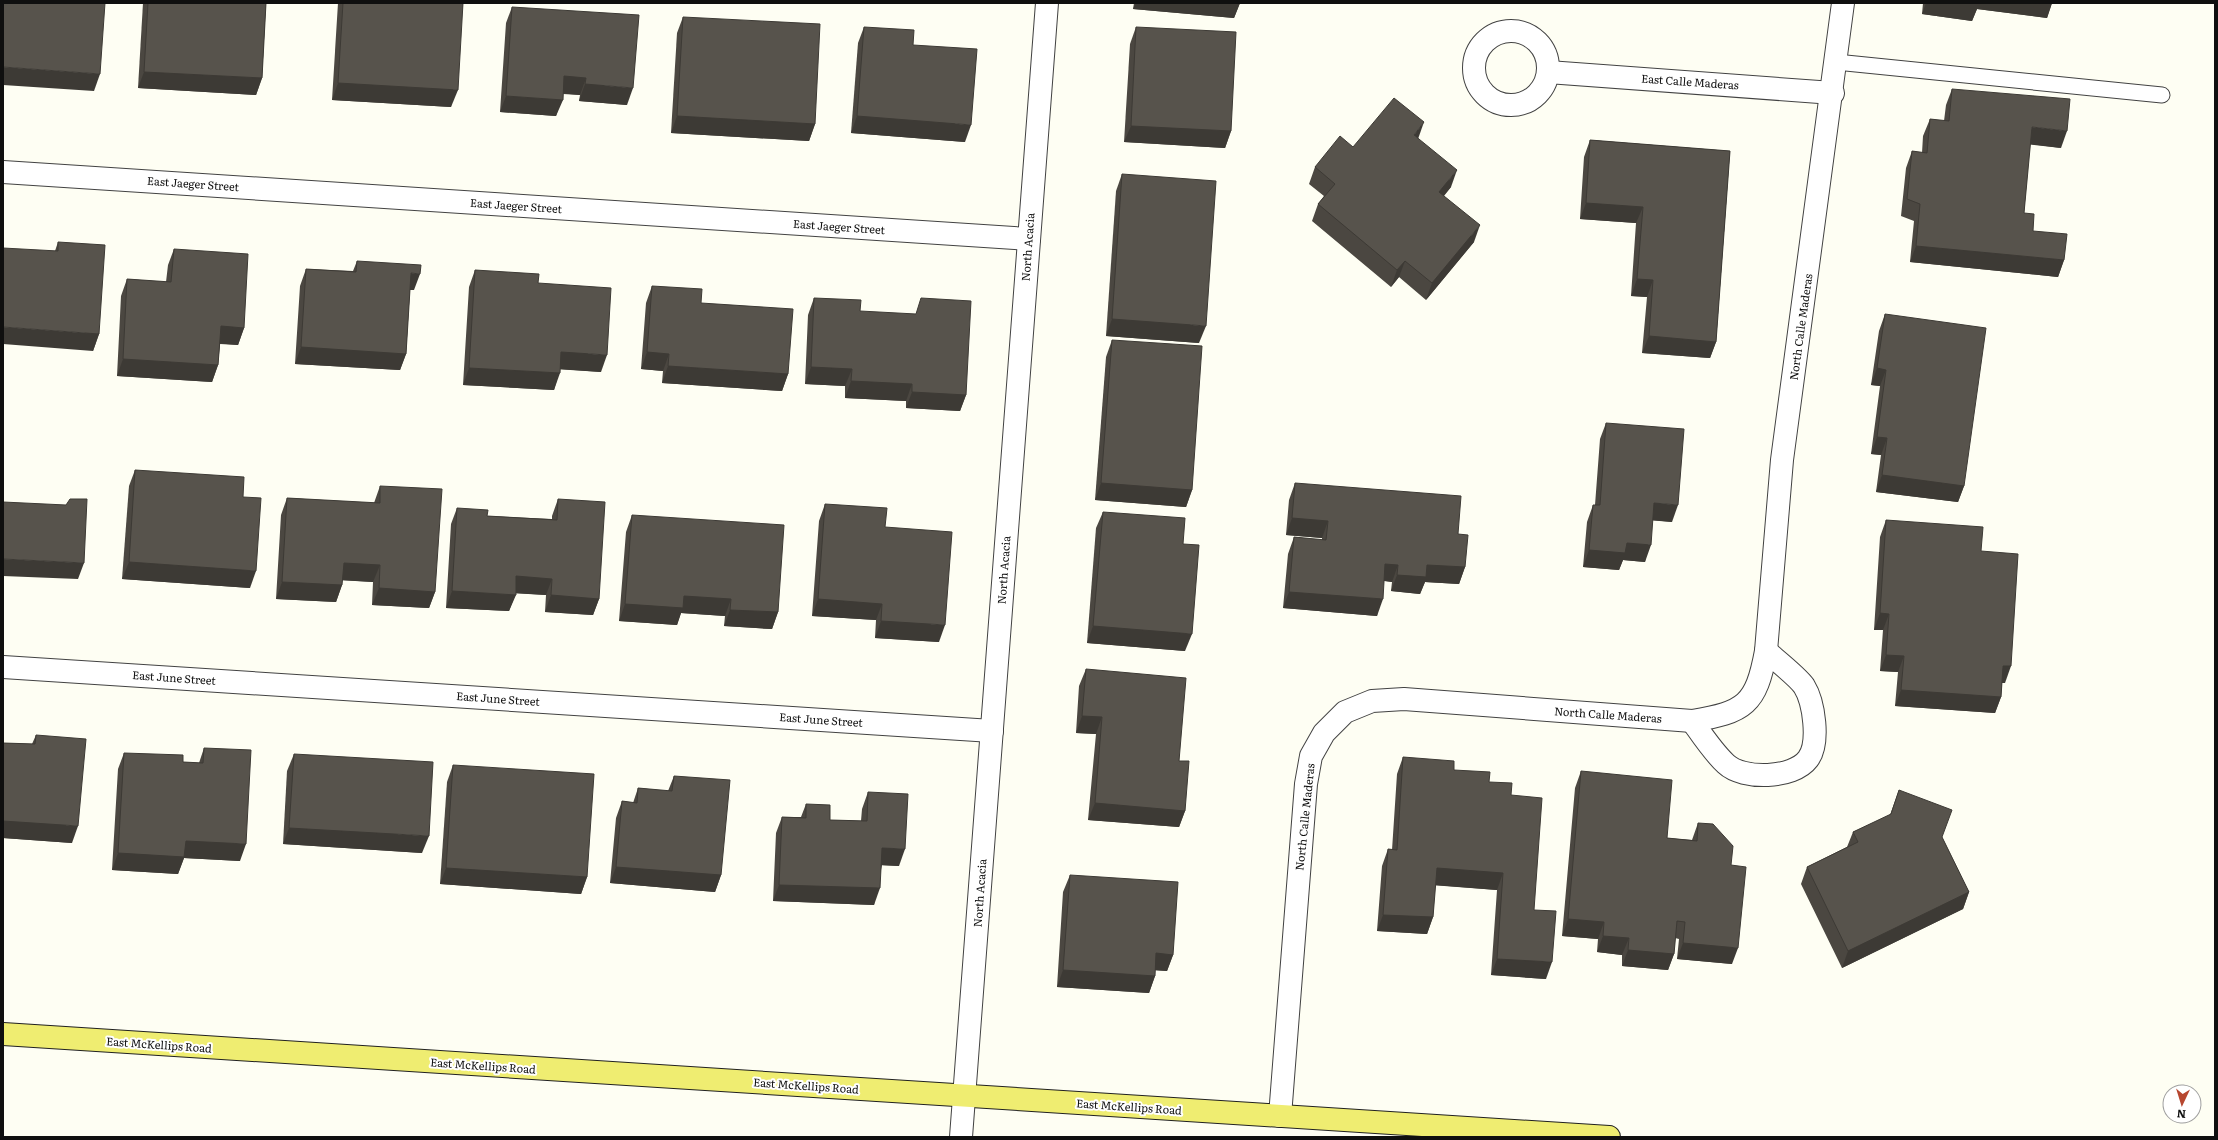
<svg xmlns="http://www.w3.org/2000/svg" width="2218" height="1140" font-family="Literata,serif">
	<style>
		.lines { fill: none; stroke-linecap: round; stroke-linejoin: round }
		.lane-casing { stroke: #424242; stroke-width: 17 }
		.street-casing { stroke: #424242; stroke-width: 24 }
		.primary-casing { stroke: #202020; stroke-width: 24 }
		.lane { stroke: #fff; stroke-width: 15 }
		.street { stroke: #fff; stroke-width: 22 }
		.primary { stroke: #efed71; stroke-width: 22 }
		.wall { fill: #4b4741 }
		.shaded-wall { fill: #3d3a35 }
		.building { fill: #57534c; stroke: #3d3a35 }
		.labels { text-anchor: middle; stroke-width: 4; stroke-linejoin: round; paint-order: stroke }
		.street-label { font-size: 11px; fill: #0f0f0f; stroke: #fff }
	</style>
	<rect width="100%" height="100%" fill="#fefef3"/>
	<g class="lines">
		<g class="lane-casing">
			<path id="lane" d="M1836,62L2162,95"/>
		</g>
		<g class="street-casing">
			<g id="street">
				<circle cx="1511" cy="68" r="37"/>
				<path d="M1548,72L1833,93"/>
				<path d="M3,172L1029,239"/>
				<path d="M3,667L992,731"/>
				<path d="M1692,721C1702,735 1713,752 1726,764C1743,780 1793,779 1808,759C1820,743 1814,702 1804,686C1798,677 1775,659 1766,651"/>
				<path d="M1280,1116L1306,784L1311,756L1324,733L1345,712L1372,701L1404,699L1692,721C1745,712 1756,705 1766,651L1782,460L1843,3"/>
				<path d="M961,1137L1047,3"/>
			</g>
		</g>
		<g class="primary-casing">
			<path id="primary" d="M3,1034L1609,1137"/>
		</g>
		<use href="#lane" class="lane"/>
		<use href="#street" class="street"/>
		<use href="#primary" class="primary"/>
	</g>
	<g class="wall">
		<path d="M143,3H266L262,78L256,95L138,88Z"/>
		<path d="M338,3H463L451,107L332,100Z"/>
		<path d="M1134,3H1240L1234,18L1133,9Z"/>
		<path d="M1923,3H2052L2047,18L1977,9L1972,21L1922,14Z"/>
		<path d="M512,7L627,105L579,101L580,95L563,94L556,116L500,112L506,23Z"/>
		<path d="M683,17L815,124L809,141L671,133L677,33Z"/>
		<path d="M864,27L913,45L965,142L851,133L858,43Z"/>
		<path d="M1136,27L1231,131L1225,148L1124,142L1130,44Z"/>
		<path d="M1952,89L2061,148L2030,144L2024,213L2033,231L2064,260L2058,277L1910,262L1914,221L1901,216L1906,168L1912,151L1922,153L1923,136L1930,119L1944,121L1946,105Z"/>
		<path d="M1418,138L1451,187L1444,196L1474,242L1426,300L1399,277L1391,287L1312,221L1318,204L1324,196L1309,184L1315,167L1353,147Z"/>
		<path d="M1590,140L1730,151L1716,342L1710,358L1642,353L1647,297L1631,296L1636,223L1580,219L1584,157Z"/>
		<path d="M1122,174L1199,343L1106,336L1116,191Z"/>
		<path d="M58,242L99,334L93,351L55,251Z"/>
		<path d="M174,249L244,328L238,345L220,344L218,365L212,382L117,376L121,296L127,279L166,282L168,265Z"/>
		<path d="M357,261L414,290H410L406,354L400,370L295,364L300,286L306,269L353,271Z"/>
		<path d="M475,270L538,283L601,372L560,369L554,390L463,385L469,287Z"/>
		<path d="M652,286L701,303L788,374L782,391L662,383L663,371L641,369L646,303Z"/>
		<path d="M814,298L860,311L966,395L960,411L906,408V401L845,398V386L805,384L808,315Z"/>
		<path d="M1885,314L1964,486L1958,502L1876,492L1881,455L1871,454L1880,386L1871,385L1879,331Z"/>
		<path d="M1112,340L1192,490L1186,507L1095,500L1106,357Z"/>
		<path d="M1606,423L1672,522L1652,520L1645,562L1623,560L1619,570L1583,567L1587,522L1593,505H1595L1600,439Z"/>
		<path d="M135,470L243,497L250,588L122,579L129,486Z"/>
		<path d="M1295,483L1458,534L1465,567L1459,584L1425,582L1420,594L1391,591L1392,582L1384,581L1377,616L1283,608L1288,554L1294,537L1322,540V538L1286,535L1289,500Z"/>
		<path d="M380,486L435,592L429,608L372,605L373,582L342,580V585L336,602L276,599L281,515L287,498L374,503Z"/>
		<path d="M558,499L599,599L593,615L545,612L546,595L516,593L509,611L446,608L451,524L457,508L487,516L552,519V516Z"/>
		<path d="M825,504L885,527L939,642L875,638L876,620L812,616L819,521Z"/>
		<path d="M1103,512L1183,544L1185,651L1087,643L1096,528Z"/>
		<path d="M632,515L778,612L772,629L724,626L725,616L681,613L677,625L619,621L626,532Z"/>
		<path d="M1886,520L1981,551L2005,683H2002L2001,697L1995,713L1895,706L1898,672L1880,671L1883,630H1874L1880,537Z"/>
		<path d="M1086,669L1179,761L1185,811L1179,827L1088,820L1096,734L1076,733L1079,686Z"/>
		<path d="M36,735L72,843L3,838V743L32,744Z"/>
		<path d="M204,748L240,861L184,858L178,874L112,870L118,769L124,753L183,762L199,763Z"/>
		<path d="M294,754L422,853L283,844L287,771Z"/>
		<path d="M1403,757L1454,770L1489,782L1511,795L1534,910L1546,979L1491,975L1497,890L1435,885L1433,917L1427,934L1377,931L1382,866L1388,849L1392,850L1397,774Z"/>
		<path d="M453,765L587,877L581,894L440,884L447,782Z"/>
		<path d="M1581,771L1667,838L1692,840L1698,823L1731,865L1732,964L1677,959L1679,939L1675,938L1674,954L1668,970L1622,966V955L1597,952L1598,939L1562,936L1575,788Z"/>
		<path d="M674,776L721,875L715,892L610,883L616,818L622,801L633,803L638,788L668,791Z"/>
		<path d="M1899,790L1942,837L1969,892L1963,909L1842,968L1801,884L1807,867L1847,847L1853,832L1890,815Z"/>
		<path d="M868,792L899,866L882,865L874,905L773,901L776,833L782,817H801L806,804L830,820L861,821L862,809Z"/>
		<path d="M1070,875L1173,955L1167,971L1155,970V976L1149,993L1057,987L1063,892Z"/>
	</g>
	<g class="shaded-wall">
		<path d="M1136,3H1240L1234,18L1133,9Z"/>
		<path d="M1926,3H2052L2047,18L1977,9L1972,21L1922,14Z"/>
		<path d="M3,67L100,74L94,91L3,85Z"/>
		<path d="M144,72L262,78L256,95L138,88Z"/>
		<path d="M564,76L586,78L580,95L558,93Z"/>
		<path d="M338,83L458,90L451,107L332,100Z"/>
		<path d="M585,84L633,88L627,105L579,101Z"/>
		<path d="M506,96L563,100L556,116L500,112Z"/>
		<path d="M677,116L815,124L809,141L671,133Z"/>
		<path d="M857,116L971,125L965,142L851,133Z"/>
		<path d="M1424,122L1418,139L1414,135Z"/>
		<path d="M1131,126L1231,131L1225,148L1124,142Z"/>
		<path d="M2032,127L2067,131L2061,148L2026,144Z"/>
		<path d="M1457,170L1451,187L1433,208L1439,192Z"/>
		<path d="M1586,203L1643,207L1636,223L1580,219Z"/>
		<path d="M1480,225L1474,242L1426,300L1432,283Z"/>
		<path d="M1916,246L2064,260L2058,277L1910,262Z"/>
		<path d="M1405,261L1399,277L1391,287L1397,270Z"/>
		<path d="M411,273L420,274L414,290H405Z"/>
		<path d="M1637,279L1653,280L1647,297L1631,296Z"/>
		<path d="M1112,319L1206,326L1199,343L1106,336Z"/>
		<path d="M221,326L244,328L238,345L214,343Z"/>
		<path d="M3,327L99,334L93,351L3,344Z"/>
		<path d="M1649,336L1716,342L1710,358L1642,353Z"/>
		<path d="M301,347L406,354L400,370L295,364Z"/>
		<path d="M561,352L607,355L601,372L555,369Z"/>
		<path d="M647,352L669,354L663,371L641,369Z"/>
		<path d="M123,359L218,365L212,382L117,376Z"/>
		<path d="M668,366L788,374L782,391L662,383Z"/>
		<path d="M811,367L852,369L845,386L805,384Z"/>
		<path d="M469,368L560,373L554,390L463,385Z"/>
		<path d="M1877,368L1886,370L1880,386L1871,385Z"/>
		<path d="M851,381L912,384L906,401L845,398Z"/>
		<path d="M912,392L966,395L960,411L906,408Z"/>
		<path d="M1877,437L1887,438L1881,455L1871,454Z"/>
		<path d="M1882,475L1964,486L1958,502L1876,492Z"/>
		<path d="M1101,483L1192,490L1186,507L1095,500Z"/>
		<path d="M1654,503L1678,505L1672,522L1647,520Z"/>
		<path d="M1292,518L1328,521L1322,538L1286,535Z"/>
		<path d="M1627,543L1651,545L1645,562L1623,560L1619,570L1583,567L1589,550Z"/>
		<path d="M3,559L84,563L78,579L3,576Z"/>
		<path d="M129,562L256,571L250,588L122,579Z"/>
		<path d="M344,563L380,565L373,582L337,580Z"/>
		<path d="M1385,564L1398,565L1392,582L1379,580Z"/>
		<path d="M1427,565L1465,567L1459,584L1425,582L1420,594L1391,591L1397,575Z"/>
		<path d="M516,576L552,579L546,595L510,593Z"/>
		<path d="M282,582L342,585L336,602L276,599Z"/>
		<path d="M379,588L435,592L429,608L372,605Z"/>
		<path d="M452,591L516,595L509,611L446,608Z"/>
		<path d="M1289,592L1383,599L1377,616L1283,608Z"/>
		<path d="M551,595L599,599L593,615L545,612Z"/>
		<path d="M684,596L731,599L725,616L681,613L677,625L619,621L625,604Z"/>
		<path d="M818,599L882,604L876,620L812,616Z"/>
		<path d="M730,610L778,612L772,629L724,626Z"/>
		<path d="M1880,613L1889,614L1883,630H1874Z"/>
		<path d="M881,621L945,625L939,642L875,638Z"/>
		<path d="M1093,626L1192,634L1185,651L1087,643Z"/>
		<path d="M1886,655L1904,656L1898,672L1880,671Z"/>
		<path d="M2003,666H2011L2005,683H1997Z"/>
		<path d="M1901,690L2001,697L1995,713L1895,706Z"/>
		<path d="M1082,716L1102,717L1096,734L1076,733Z"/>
		<path d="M1095,803L1185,811L1179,827L1088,820Z"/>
		<path d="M3,821L78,826L72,843L3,838Z"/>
		<path d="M289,828L429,836L422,853L283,844Z"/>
		<path d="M186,841L246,844L240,861L184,858L178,874L112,870L118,853Z"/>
		<path d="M882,848L905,849L899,866L876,865Z"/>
		<path d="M616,867L721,875L715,892L610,883Z"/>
		<path d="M446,868L587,877L581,894L440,884Z"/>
		<path d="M1437,868L1503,873L1497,890L1431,885Z"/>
		<path d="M779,885L880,888L874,905L773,901Z"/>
		<path d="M1969,892L1963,909L1842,968L1848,951Z"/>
		<path d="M1383,915L1433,917L1427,934L1377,931Z"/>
		<path d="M1568,919L1604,922L1598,939L1562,936Z"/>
		<path d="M1603,936L1629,938L1622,955L1597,952Z"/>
		<path d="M1683,943L1738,948L1732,964L1677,959Z"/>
		<path d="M1628,950L1674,954L1668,970L1622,966Z"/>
		<path d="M1156,953L1173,955L1167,971L1150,970Z"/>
		<path d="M1497,959L1552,962L1546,979L1491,975Z"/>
		<path d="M1063,970L1155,976L1149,993L1057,987Z"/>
	</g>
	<g class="building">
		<path d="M3,3H105L100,74L3,67Z"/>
		<path d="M148,3H266L262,78L144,72Z"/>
		<path d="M343,3H463L458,90L338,83Z"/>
		<path d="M1969,3H1979V4Z"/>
		<path d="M512,7L639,15L633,88L585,84L586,78L564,76L563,100L506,96Z"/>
		<path d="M683,17L820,24L815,124L677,116Z"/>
		<path d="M864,27L914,30L913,45L977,49L971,125L857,116Z"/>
		<path d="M1136,27L1236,32L1231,131L1131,126Z"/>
		<path d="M1952,89L2070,99L2067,131L2032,127L2024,213L2034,214L2033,231L2067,234L2064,260L1916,246L1920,204L1907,199L1912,151L1927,153L1930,119L1949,121Z"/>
		<path d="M1394,98L1424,122L1414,135L1457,170L1439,192L1480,225L1432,283L1405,261L1397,270L1318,204L1335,184L1315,167L1340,136L1353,147Z"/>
		<path d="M1590,140L1730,151L1716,342L1649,336L1653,280L1637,279L1643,207L1586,203Z"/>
		<path d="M1122,174L1216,181L1206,326L1112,319Z"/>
		<path d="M58,242L105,245L99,334L3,327V248L58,251Z"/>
		<path d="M174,249L248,254L244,328L221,326L218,365L123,359L127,279L171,282Z"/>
		<path d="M357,261L421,265L420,274L411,273L406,354L301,347L306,269L356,272Z"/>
		<path d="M475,270L539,274L538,283L611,288L607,355L561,352L560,373L469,368Z"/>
		<path d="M652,286L702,289L701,303L793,309L788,374L668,366L669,354L647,352Z"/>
		<path d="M814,298L861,300L860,311L916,314L921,298L971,301L966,395L912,392V384L851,381L852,369L811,367Z"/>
		<path d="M1885,314L1986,328L1964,486L1882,475L1887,438L1877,437L1886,370L1877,368Z"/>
		<path d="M1112,340L1202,346L1192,490L1101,483Z"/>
		<path d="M1606,423L1684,429L1678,505L1654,503L1651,545L1627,543L1625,553L1589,550L1593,505H1600Z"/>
		<path d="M135,470L244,477L243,497L261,498L256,571L129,562Z"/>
		<path d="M1295,483L1461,496L1458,534L1468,535L1465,567L1427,565L1426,577L1397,575L1398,565L1385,564L1383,599L1289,592L1294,537L1326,540L1328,521L1292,518Z"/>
		<path d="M380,486L442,489L435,592L379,588L380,565L344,563L342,585L282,582L287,498L380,503Z"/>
		<path d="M70,499H87L84,563L3,559V502L66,505Z"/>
		<path d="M558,499L605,502L599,599L551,595L552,579L516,576V595L452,591L457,508L488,510L487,516L557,520Z"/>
		<path d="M825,504L887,508L885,527L952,532L945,625L881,621L882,604L818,599Z"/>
		<path d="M1103,512L1185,518L1183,544L1199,545L1192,634L1093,626Z"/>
		<path d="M632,515L784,525L778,612L730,610L731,599L684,596L683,608L625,604Z"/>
		<path d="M1886,520L1983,527L1981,551L2018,554L2011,666H2003L2001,697L1901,690L1904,656L1886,655L1889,614L1880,613Z"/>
		<path d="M1086,669L1186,678L1179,761H1189L1185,811L1095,803L1102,717L1082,716Z"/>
		<path d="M36,735L86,739L78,826L3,821V743L35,744Z"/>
		<path d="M204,748L251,750L246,844L186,841L184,857L118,853L124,753L183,755V762L203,763Z"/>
		<path d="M294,754L433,762L429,836L289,828Z"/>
		<path d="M1403,757L1454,761V770L1490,772L1489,782L1512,783L1511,795L1542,798L1534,910L1556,911L1552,962L1497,959L1503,873L1437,868L1433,917L1383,915L1388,849L1397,850Z"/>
		<path d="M453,765L594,774L587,877L446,868Z"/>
		<path d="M1581,771L1672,780L1667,838L1697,841L1698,823L1713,824L1733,846L1731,865L1746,867L1738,948L1683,943L1685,922L1677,921L1674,954L1628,950L1629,938L1603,936L1604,922L1568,919Z"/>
		<path d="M674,776L730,780L721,875L616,867L622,801L637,803L638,788L672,791Z"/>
		<path d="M1899,790L1952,810L1942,837L1969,892L1848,951L1807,867L1858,842L1853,832L1891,814Z"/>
		<path d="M868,792L908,794L905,849L882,848L880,888L779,885L782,817L806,818V804L830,805V820L867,821Z"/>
		<path d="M1070,875L1178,882L1173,955L1156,953L1155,976L1063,970Z"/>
	</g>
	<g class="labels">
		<g class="street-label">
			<text transform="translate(1690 82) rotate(4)" y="4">East Calle Maderas</text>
			<text transform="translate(193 184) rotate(4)" y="4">East Jaeger Street</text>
			<text transform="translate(516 206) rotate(4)" y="4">East Jaeger Street</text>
			<text transform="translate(839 227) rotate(4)" y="4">East Jaeger Street</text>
			<text transform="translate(1028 247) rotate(-86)" y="4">North Acacia</text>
			<text transform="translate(1801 327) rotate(-82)" y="4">North Calle Maderas</text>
			<text transform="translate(1004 570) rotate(-86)" y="4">North Acacia</text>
			<text transform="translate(174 678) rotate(4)" y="4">East June Street</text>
			<text transform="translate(498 699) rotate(4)" y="4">East June Street</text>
			<text transform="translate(1608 715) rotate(4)" y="4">North Calle Maderas</text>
			<text transform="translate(821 720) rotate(4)" y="4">East June Street</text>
			<text transform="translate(1305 817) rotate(-84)" y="4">North Calle Maderas</text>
			<text transform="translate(980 893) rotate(-86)" y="4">North Acacia</text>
			<text transform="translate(159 1045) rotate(4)" y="4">East McKellips Road</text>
			<text transform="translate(483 1066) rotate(4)" y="4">East McKellips Road</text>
			<text transform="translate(806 1086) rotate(4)" y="4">East McKellips Road</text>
			<text transform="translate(1129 1107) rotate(4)" y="4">East McKellips Road</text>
		</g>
	</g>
	<rect width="2218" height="1140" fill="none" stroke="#0f0f0f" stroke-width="8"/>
	<g transform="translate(2182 1104) rotate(184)"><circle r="19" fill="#ffffff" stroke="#9f9f9f"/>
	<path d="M0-3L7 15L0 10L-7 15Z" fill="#b74730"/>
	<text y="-6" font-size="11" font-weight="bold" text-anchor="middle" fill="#0f0f0f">N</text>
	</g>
</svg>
